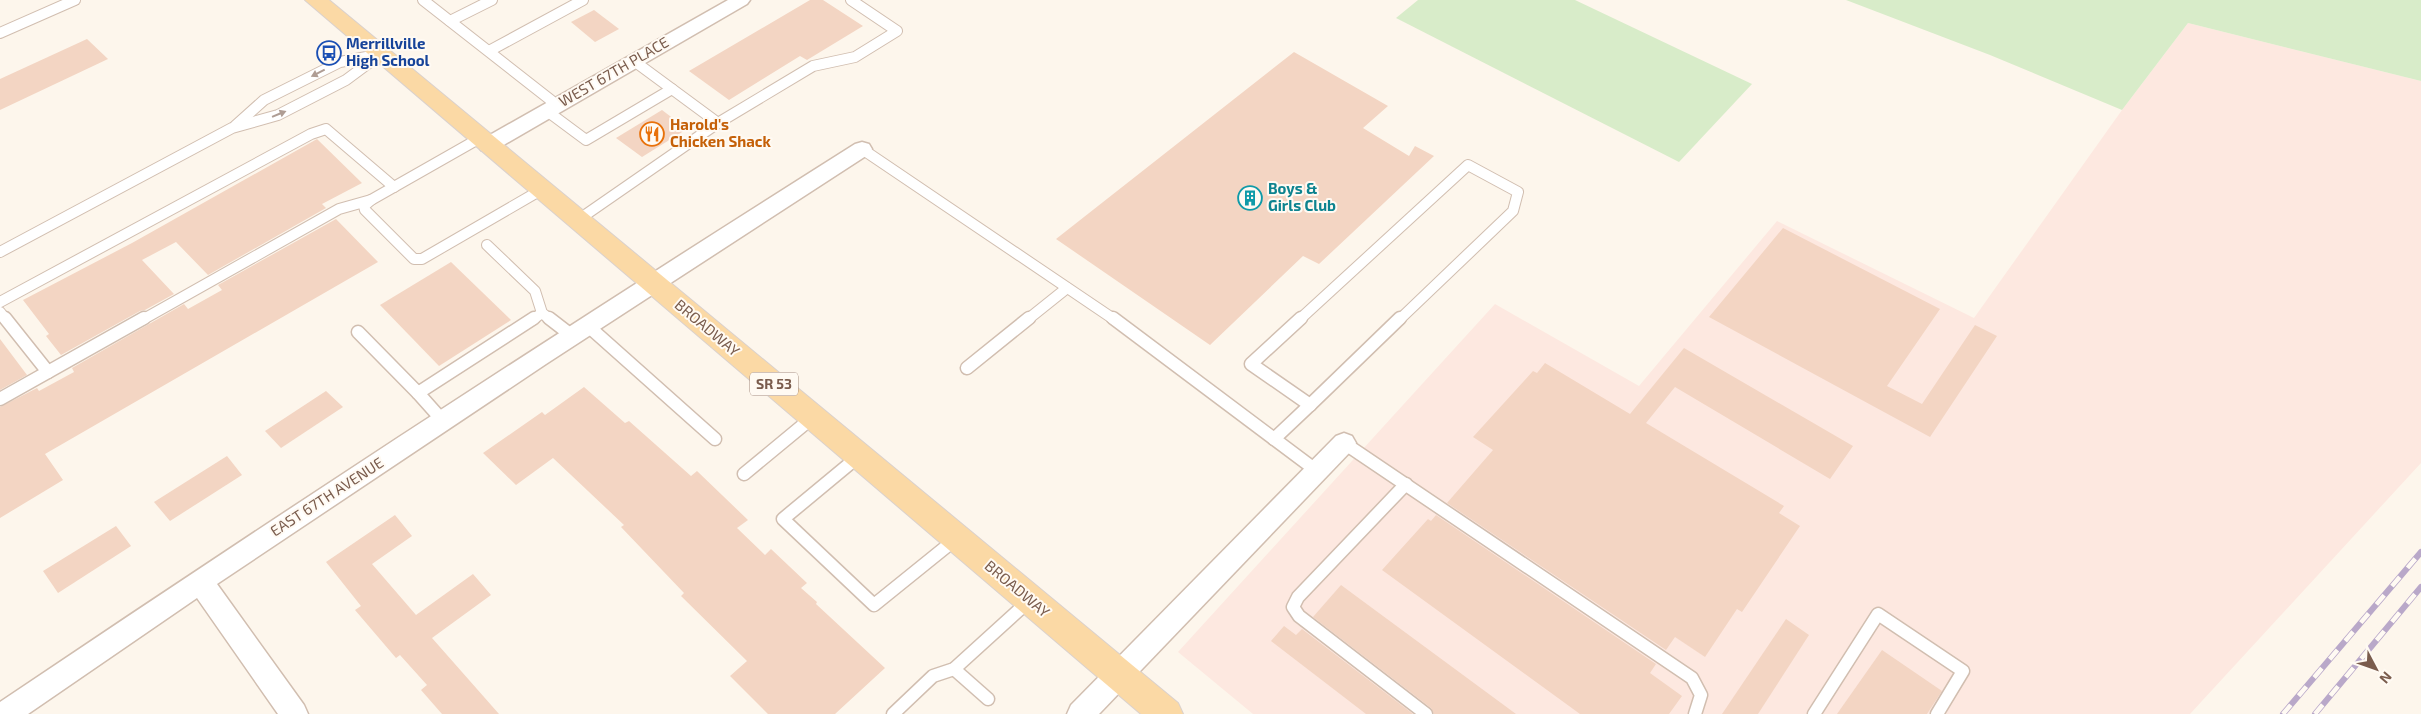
<svg xmlns="http://www.w3.org/2000/svg" width="2421" height="714" font-family="'Exo 2',sans-serif">
	<style>
		.commercial { fill: #fde8e0 }
		.green { fill: #d8ecc9 }
		.building { fill: #f3d5c3 }
		.lines { fill: none; stroke-linecap: round; stroke-linejoin: round }
		.service-far1-casing { stroke: #d1beb0; stroke-width: 12 }
		.service-casing { stroke: #d1beb0; stroke-width: 15 }
		.minor-casing { stroke: #d1beb0; stroke-width: 3 }
		.primary-casing { stroke: #dad1cd; stroke-width: 2 }
		.service-far1 { stroke: #fff; stroke-width: 10 }
		.service { stroke: #fff; stroke-width: 12 }
		.minor { fill: #fff; fill-rule: evenodd }
		.primary { fill: #fbd9a5; fill-rule: evenodd }
		.rail-casing { stroke: #b9a8c9; stroke-width: 6 }
		.rail { stroke: #fffaf3; stroke-width: 4.5; stroke-dasharray: 12; stroke-linecap: butt }
		.oneway { fill: #af9d94 }
		.labels { text-anchor: middle; stroke-width: 4; stroke-linejoin: round; paint-order: stroke }
		.shield { fill: #fffaf3; stroke: #a28b7f; stroke-width: 1 }
		.shield-label { font-size: 14px; font-weight: bold; fill: #7a5c4d }
		.transit-label { font-size: 15px; font-weight: bold; fill: #164399; stroke: #fffaf3; text-anchor: start }
		.street-label { font-size: 15px; fill: #7a5c4d; stroke: #fffaf3 }
		.food-label { font-size: 15px; font-weight: bold; fill: #c56008; stroke: #fffaf3; text-anchor: start }
		.culture-label { font-size: 15px; font-weight: bold; fill: #0d838f; stroke: #fffaf3; text-anchor: start }
	</style>
	<rect width="100%" height="100%" fill="#fdf6ec"/>
	<path class="commercial" d="M2188,23L2421,81V463L2190,714H1253L1178,652L1495,304L1639,386L1777,221L1974,318L2122,110Z"/>
	<g class="green">
		<path d="M1418,0H1575L1752,84L1679,162L1396,18Z"/>
		<path d="M1846,0H2421V81L2188,23L2122,110L1990,55Z"/>
	</g>
	<g class="building">
		<path d="M810,0H823L863,26L807,60L800,56L729,100L689,71Z"/>
		<path d="M594,10L619,29L595,42L571,22Z"/>
		<path d="M87,39L108,59L0,110V79Z"/>
		<path d="M1294,52L1388,106L1363,128L1409,156L1415,146L1434,156L1319,264L1303,256L1210,345L1056,239Z"/>
		<path d="M662,110L687,129L642,157L616,138Z"/>
		<path d="M317,139L362,183L322,204L326,208L208,275L176,242L142,260L174,294L145,310L140,311L61,355L46,336L49,334L23,300L132,243Z"/>
		<path d="M336,219L378,262L45,454L63,480L0,518V407L37,388L39,391L74,372L72,368L184,304L188,309L222,290L218,285Z"/>
		<path d="M1783,228L1940,309L1887,386L1922,404L1975,325L1997,336L1930,437L1709,317Z"/>
		<path d="M451,262L511,320L439,366L380,305Z"/>
		<path d="M0,339L27,375L0,390Z"/>
		<path d="M1684,348L1853,446L1830,479L1675,387L1646,423L1784,506L1779,513L1800,526L1742,612L1737,609L1705,657L1675,637L1666,650L1447,503L1493,450L1473,437L1533,371L1537,373L1545,363L1630,414Z"/>
		<path d="M584,387L625,423L629,421L691,476L697,471L748,520L737,528L765,555L771,549L807,583L801,588L817,602L816,604L885,668L835,714H768L730,676L747,661L681,596L684,593L621,527L624,525L553,458L516,485L483,453L542,412L545,415Z"/>
		<path d="M326,391L343,407L281,448L265,431Z"/>
		<path d="M227,456L242,475L170,521L154,502Z"/>
		<path d="M395,515L412,536L372,564L416,615L473,574L491,595L432,638L499,714H442L421,690L427,685L400,655L396,658L355,610L361,606L326,562Z"/>
		<path d="M1436,515L1656,664L1650,673L1682,696L1669,714H1580L1382,570L1428,519L1431,521Z"/>
		<path d="M116,526L131,546L58,593L43,571Z"/>
		<path d="M1341,585L1364,602L1516,714H1434L1431,708L1313,617Z"/>
		<path d="M1786,619L1809,635L1758,714H1722Z"/>
		<path d="M1284,626L1296,635L1302,629L1413,714H1366L1271,641Z"/>
		<path d="M1882,650L1942,691L1927,714H1837Z"/>
	</g>
	<g class="lines">
		<g class="service-far1-casing">
			<g id="service-far1">
				<path d="M423,0L557,105"/>
				<path d="M450,21L492,0"/>
				<path d="M0,33L75,0"/>
				<path d="M489,51L583,0"/>
				<path d="M547,111L586,140L672,89"/>
				<path d="M718,123L813,66L855,57L897,31L851,0"/>
				<path d="M235,126L264,100L340,62L377,55"/>
				<path d="M480,138L371,200L364,206L365,210L414,259H422L541,190"/>
				<path d="M862,149L1115,320"/>
				<path d="M578,220L718,123L634,61"/>
				<path d="M487,245L535,291L542,313L551,320"/>
				<path d="M0,252L232,128L278,115L346,80L381,54"/>
				<path d="M0,302L311,134L326,129L394,187"/>
				<path d="M0,312L6,320"/>
				<path d="M142,320L339,209L371,200"/>
				<path d="M532,320L542,313"/>
				<path d="M1027,320L1067,288"/>
				<path d="M1299,320L1468,165L1518,192L1513,211L1399,320"/>
			</g>
		</g>
		<g class="service-casing">
			<g id="service">
				<path d="M5,318L48,372"/>
				<path d="M549,318L571,335"/>
				<path d="M1113,318L1317,471"/>
				<path d="M1301,318L1251,364L1310,405"/>
				<path d="M587,325L715,439"/>
				<path d="M358,332L418,393L534,318"/>
				<path d="M967,368L1029,318"/>
				<path d="M418,393L443,421"/>
				<path d="M0,399L144,318"/>
				<path d="M1310,405L1400,318"/>
				<path d="M1274,439L1310,405"/>
				<path d="M1344,443L1692,678L1701,695L1695,714"/>
				<path d="M859,456L783,519L874,605L957,538"/>
				<path d="M744,474L813,417"/>
				<path d="M1406,484L1298,597L1293,607L1299,616L1426,714"/>
				<path d="M954,669L988,699"/>
				<path d="M893,714L933,676L954,669L1030,600"/>
				<path d="M1814,714L1878,614L1963,671L1937,714"/>
			</g>
		</g>
		<g class="minor-casing">
			<g id="minor">
				<path d="M728,0H750L747,4L495,150L488,152L481,150L478,145L481,140Z"/>
				<path d="M862,142L869,144L872,149L869,154L546,364L217,584L304,705L308,714H278L197,598L28,714H0V702C282,512 567,326 855,144Z"/>
				<path d="M1344,433L1352,436L1356,443L1352,450L1099,714H1067L1071,705L1336,436Z"/>
			</g>
		</g>
		<g class="primary-casing">
			<path id="primary" d="M305,0H329L1178,703L1183,714H1141Z"/>
		</g>
		<use href="#service-far1" class="service-far1"/>
		<use href="#service" class="service"/>
		<use href="#minor" class="minor"/>
		<use href="#primary" class="primary"/>
		<g class="rail-casing">
			<g id="rail">
				<path d="M2283,714L2421,552"/>
				<path d="M2315,714L2421,587"/>
			</g>
		</g>
		<use href="#rail" class="rail"/>
	</g>
	<defs><path id="oneway-solid" d="M-6-.8H1V-3.2L6.5 0L1 3.2V.8H-6Z" transform="scale(1.25)"/></defs>
	<g class="oneway">
		<use href="#oneway-solid" transform="translate(318 73) rotate(153)"/>
		<use href="#oneway-solid" transform="translate(279 114) rotate(-22)"/>
	</g>
	<defs>
		<g id="bus-ring" transform="scale(1.25)"><circle r="9.5" fill="#fffaf3" stroke="#1a4fb4" stroke-width="1.5"/><path d="M-5-6H5V4H4V6H2V4H-2V6H-4V4H-5ZM-3.5-4V0h7V-4ZM-3.5 1.2v1.5H-2V1.2ZM2 1.2v1.5H3.5V1.2Z" fill="#1a4fb4"/></g>
		<g id="restaurant-ring" transform="scale(1.25)"><circle r="9.5" fill="#fffaf3" stroke="#e8710a" stroke-width="1.5"/><path d="M-5-6h1v4h1v-4h1v4h1v-4h1v5L-1.5 .5V6h-2V.5L-5-1ZM5-6V6H3V1.5H1.5Q1.5-4 5-6Z" fill="#e8710a"/></g>
		<g id="building-ring" transform="scale(1.25)"><circle r="9.5" fill="#fffaf3" stroke="#0f9aa8" stroke-width="1.5"/><path d="M-4-6H4V6H1V3H-1V6H-4ZM-2.5-4.3h1.7v1.8h-1.7ZM.8-4.3h1.7v1.8H.8ZM-2.5-1h1.7V.8h-1.7ZM.8-1h1.7V.8H.8Z" fill="#0f9aa8"/></g>
	</defs>
	<g fill-rule="evenodd">
		<use href="#bus-ring" x="329" y="53"/>
		<use href="#restaurant-ring" x="652" y="134"/>
		<use href="#building-ring" x="1250" y="198"/>
	</g>
	<g class="labels">
		<rect class="shield" x="750" y="372.5" width="48" height="23" rx="4"/>
		<g class="shield-label">
			<text x="774" y="389">SR 53</text>
		</g>
		<g class="transit-label">
			<text x="346" y="49">Merrillville<tspan x="346" dy="17">High School</tspan></text>
		</g>
		<g class="street-label">
			<text transform="translate(614 72) rotate(-30)" y="5">WEST 67TH PLACE</text>
			<text transform="translate(707 328) rotate(40)" y="5">BROADWAY</text>
			<text transform="translate(327 497) rotate(-33)" y="5">EAST 67TH AVENUE</text>
			<text transform="translate(1017 589) rotate(40)" y="5">BROADWAY</text>
		</g>
		<g class="food-label">
			<text x="670" y="130">Harold's<tspan x="670" dy="17">Chicken Shack</tspan></text>
		</g>
		<g class="culture-label">
			<text x="1268" y="194">Boys &amp;<tspan x="1268" dy="17">Girls Club</tspan></text>
		</g>
	</g>
	<g transform="translate(2376 669) rotate(131)" stroke="#fffaf3" stroke-width="4" paint-order="stroke">
	<path d="M0-4L9 19L0 12L-9 19Z" fill="#7a5c4d"/>
	<text y="-8" font-size="14" font-weight="bold" text-anchor="middle" fill="#7a5c4d">N</text>
	</g>
</svg>
